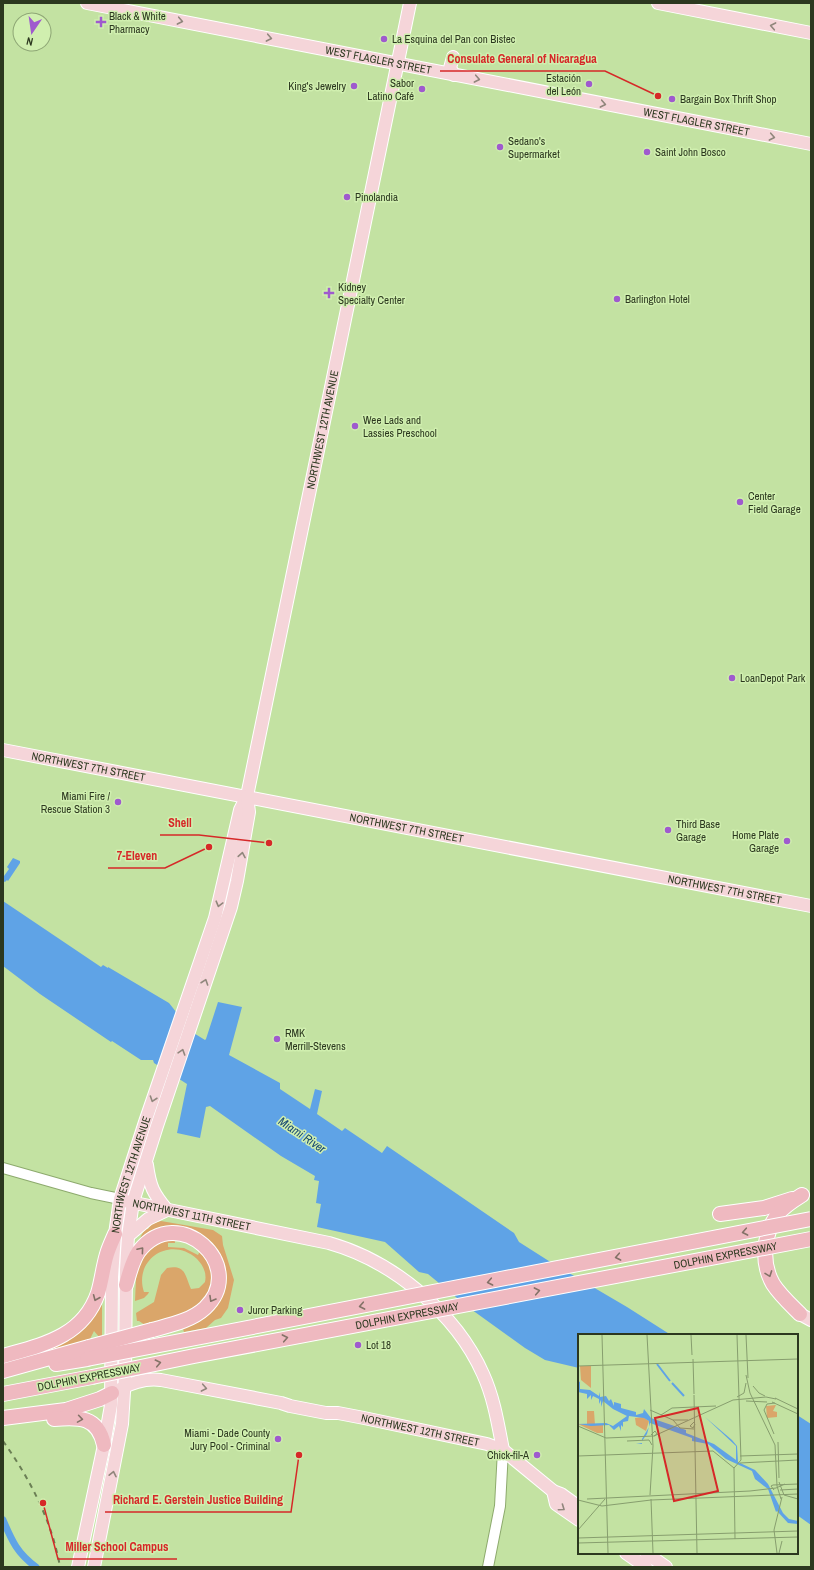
<svg xmlns="http://www.w3.org/2000/svg" width="814" height="1570" font-family="'Archivo Narrow',sans-serif">
	<style>
		.green { fill: #daa66a }
		.water { fill: #5fa3e6 }
		.lines { fill: none; stroke-linecap: round; stroke-linejoin: round }
		.canal { stroke: #5fa3e6; stroke-width: 7 }
		.minor-casing { stroke: #8daa6d; stroke-width: 12 }
		.major-casing { stroke: #fff; stroke-width: 14 }
		.highway-casing { stroke: #fff; stroke-width: 16 }
		.minor { stroke: #fff; stroke-width: 10 }
		.major { stroke: #f5d5d9; stroke-width: 12 }
		.highway { stroke: #efb9c0; stroke-width: 14 }
		.rail { stroke: #6b7f55; stroke-width: 2; stroke-dasharray: 5 5; stroke-linecap: butt }
		.highway-bridge-casing { stroke: #fff; stroke-width: 16; stroke-linecap: butt }
		.highway-bridge { stroke: #efb9c0; stroke-width: 14 }
		.oneway { stroke: #90867c }
		.oneway2 { stroke: #847267 }
		.poi-dot { fill: #9f5ace; stroke: #d0efaf; stroke-width: 1.5 }
		.labels { text-anchor: middle; stroke-width: 3; stroke-linejoin: round; paint-order: stroke }
		.poi-label { font-size: 11px; fill: #2c381f; stroke: #d0efaf; text-anchor: start }
		.street-label { font-size: 11px; fill: #2c381f; stroke: #d0efaf }
		.water-label { font-size: 12px; font-style: italic; fill: #174873; stroke: #d0efaf }
		.inset-river { fill: none; stroke: #5fa3e6; stroke-width: 2 }
		.inset-road { fill: none; stroke: #879e6e; stroke-width: 1 }
		.view { fill: #d62828; fill-opacity: 0.15; stroke: #d62828; stroke-width: 2 }
		.inset-edge { fill: none; stroke: #2c381f; stroke-width: 2 }
		.leader { fill: none; stroke: #d62828; stroke-width: 1.5 }
		.callout-dot { fill: #d62828; stroke: #d0efaf; stroke-width: 1.5 }
		.callout-label { font-size: 12px; text-anchor: middle; font-weight: bold; fill: #d62828; stroke: #d0efaf; stroke-width: 3; stroke-linejoin: round; paint-order: stroke }
	</style>
	<rect width="100%" height="100%" fill="#c3e2a2"/>
	<g class="green">
		<path d="M161,1221L213,1230L222,1236L223,1245L234,1280L228,1308L221,1318L215,1320L206,1328L184,1332L182,1326L218,1296L199,1236L139,1244L141,1236L145,1229H148L151,1224Z"/>
		<path d="M175,1237V1243H168V1247L184,1248L198,1255L200,1251L186,1242L207,1253L214,1286L199,1308L148,1327L139,1321H137L136,1313L154,1302L161,1275L167,1268C186,1264 185,1276 191,1289L199,1288L205,1282C207,1273 203,1265 197,1259C171,1235 133,1259 144,1292H149L148,1294L144,1298L135,1301L136,1279L138,1266L149,1245Z"/>
		<path d="M97,1303L102,1305V1339L100,1338L94,1331L88,1343L3,1364V1360L48,1346Z"/>
	</g>
	<g class="water">
		<path d="M13,858L20,861V863L8,881L7,880L5,882L3,881V875L4,876L9,869L7,867Z"/>
		<path d="M3,901L101,967L103,965L108,968V967L169,1003L192,1032L205,1040L206,1039L218,1002L242,1007L229,1055L280,1083V1089L310,1109L315,1089L322,1091L317,1114L342,1131L345,1128L382,1153L387,1146L514,1233L519,1242L552,1263L627,1307L671,1335H579V1368L545,1360L525,1348L468,1307L428,1274L419,1272L385,1242L317,1227L321,1204L316,1203L319,1181L314,1180L315,1176L281,1156L210,1106L206,1107L200,1138L177,1133L187,1084L154,1063L153,1060H141L112,1041L111,1042L40,994L3,966Z"/>
		<path d="M797,1415L811,1424V1525L797,1515Z"/>
	</g>
	<g class="lines">
		<path class="canal" d="M3,1520C12,1541 17,1553 36,1567"/>
		<g class="minor-casing">
			<g id="minor">
				<path d="M3,1168L91,1193L120,1199"/>
				<path d="M488,1567L500,1506L503,1450"/>
			</g>
		</g>
		<g class="major-casing">
			<g id="major">
				<path id="s1" d="M87,3L811,144"/>
				<path d="M658,3L811,33"/>
				<path d="M453,57L450,68L454,75"/>
				<path id="s2" d="M3,750L811,906"/>
				<path d="M147,1165C150,1187 153,1193 167,1210"/>
				<path id="s3" d="M125,1201L329,1243C393,1261 456,1313 483,1374C494,1398 498,1424 503,1450"/>
				<path d="M128,1236L148,1219L167,1210"/>
				<path d="M800,1314L811,1320"/>
				<path id="s4" d="M120,1389C133,1382 146,1378 161,1380L281,1403L290,1406L326,1413H338L364,1418L487,1444L503,1450L553,1491L561,1494L579,1507"/>
				<path d="M553,1491L556,1504L579,1520"/>
				<path d="M626,1553L646,1567"/>
				<path d="M646,1553L666,1567"/>
				<path id="s5" d="M78,1567L104,1445L111,1405L112,1277L115,1234L120,1199L145,1122L215,918L240,810L247,796L410,3"/>
				<path d="M94,1567L122,1424L125,1376L126,1270L128,1236L133,1202L157,1126L231,907L237,881L249,812L247,796"/>
			</g>
		</g>
		<g class="highway-casing">
			<g id="highway">
				<path d="M720,1214L764,1208L792,1199"/>
				<path d="M126,1285C129,1274 132,1261 139,1251C178,1201 249,1266 205,1308C191,1321 170,1325 152,1330"/>
				<path d="M800,1314C791,1305 780,1295 773,1284C761,1263 763,1234 778,1214C784,1206 794,1200 802,1195"/>
				<path d="M3,1356C42,1345 83,1337 98,1293C102,1280 103,1267 107,1254C109,1247 112,1241 115,1234"/>
				<path d="M56,1364L87,1359"/>
				<path d="M3,1371L89,1347"/>
				<path d="M3,1394L92,1377"/>
				<path d="M3,1418L66,1410L100,1399L112,1393"/>
				<path d="M54,1419C79,1417 98,1416 104,1445"/>
			</g>
		</g>
		<use href="#minor" class="minor"/>
		<use href="#major" class="major"/>
		<use href="#highway" class="highway"/>
		<path class="rail" d="M3,1441C30,1479 52,1521 60,1567"/>
		<g class="highway-bridge-casing">
			<g id="highway-bridge">
				<path d="M89,1347L152,1330"/>
				<path d="M87,1359L811,1219"/>
				<path id="s6" d="M92,1377L194,1356L811,1239"/>
			</g>
		</g>
		<use href="#highway-bridge" class="highway-bridge"/>
	</g>
	<defs><path id="oneway-chevron" d="M-2-3.5L2.5 0L-2 3.5" fill="none" stroke-width="1.6" stroke-linecap="round" stroke-linejoin="round"/></defs>
	<g class="oneway">
		<use href="#oneway-chevron" transform="translate(180 21) rotate(11)"/>
		<use href="#oneway-chevron" transform="translate(773 26) rotate(-169)"/>
		<use href="#oneway-chevron" transform="translate(269 38) rotate(11)"/>
		<use href="#oneway-chevron" transform="translate(477 79) rotate(11)"/>
		<use href="#oneway-chevron" transform="translate(603 104) rotate(11)"/>
		<use href="#oneway-chevron" transform="translate(772 137) rotate(11)"/>
		<use href="#oneway-chevron" transform="translate(242 855) rotate(-80)"/>
		<use href="#oneway-chevron" transform="translate(219 904) rotate(105)"/>
		<use href="#oneway-chevron" transform="translate(205 982) rotate(-71)"/>
		<use href="#oneway-chevron" transform="translate(182 1052) rotate(-72)"/>
		<use href="#oneway-chevron" transform="translate(153 1099) rotate(109)"/>
		<use href="#oneway-chevron" transform="translate(204 1388) rotate(11)"/>
		<use href="#oneway-chevron" transform="translate(113 1474) rotate(-78)"/>
		<use href="#oneway-chevron" transform="translate(562 1508) rotate(35)"/>
	</g>
	<g class="oneway2">
		<use href="#oneway-chevron" transform="translate(745 1232) rotate(169)"/>
		<use href="#oneway-chevron" transform="translate(141 1250) rotate(-50)"/>
		<use href="#oneway-chevron" transform="translate(618 1257) rotate(169)"/>
		<use href="#oneway-chevron" transform="translate(769 1274) rotate(70)"/>
		<use href="#oneway-chevron" transform="translate(490 1282) rotate(169)"/>
		<use href="#oneway-chevron" transform="translate(537 1291) rotate(-11)"/>
		<use href="#oneway-chevron" transform="translate(96 1298) rotate(113)"/>
		<use href="#oneway-chevron" transform="translate(212 1299) rotate(120)"/>
		<use href="#oneway-chevron" transform="translate(362 1306) rotate(169)"/>
		<use href="#oneway-chevron" transform="translate(285 1338) rotate(-11)"/>
		<use href="#oneway-chevron" transform="translate(158 1363) rotate(-12)"/>
		<use href="#oneway-chevron" transform="translate(80 1419) rotate(9)"/>
	</g>
	<g class="poi-dot">
		<path d="M99 16h4v4h4v4h-4v4h-4v-4h-4v-4h4z"/>
		<circle cx="384" cy="39" r="4"/>
		<circle cx="589" cy="84" r="4"/>
		<circle cx="354" cy="86" r="4"/>
		<circle cx="422" cy="89" r="4"/>
		<circle cx="672" cy="99" r="4"/>
		<circle cx="500" cy="147" r="4"/>
		<circle cx="647" cy="152" r="4"/>
		<circle cx="347" cy="197" r="4"/>
		<path d="M327 287h4v4h4v4h-4v4h-4v-4h-4v-4h4z"/>
		<circle cx="617" cy="299" r="4"/>
		<circle cx="355" cy="426" r="4"/>
		<circle cx="740" cy="502" r="4"/>
		<circle cx="732" cy="678" r="4"/>
		<circle cx="118" cy="802" r="4"/>
		<circle cx="668" cy="830" r="4"/>
		<circle cx="787" cy="841" r="4"/>
		<circle cx="277" cy="1039" r="4"/>
		<circle cx="240" cy="1310" r="4"/>
		<circle cx="358" cy="1345" r="4"/>
		<circle cx="278" cy="1439" r="4"/>
		<circle cx="537" cy="1455" r="4"/>
	</g>
	<g class="labels">
		<g class="poi-label">
			<text x="109" y="20">Black &amp; White<tspan x="109" dy="13">Pharmacy</tspan></text>
			<text x="392" y="43">La Esquina del Pan con Bistec</text>
			<text x="581" y="82" text-anchor="end">Estación<tspan x="581" dy="13">del León</tspan></text>
			<text x="414" y="87" text-anchor="end">Sabor<tspan x="414" dy="13">Latino Café</tspan></text>
			<text x="346" y="90" text-anchor="end">King's Jewelry</text>
			<text x="680" y="103">Bargain Box Thrift Shop</text>
			<text x="508" y="145">Sedano's<tspan x="508" dy="13">Supermarket</tspan></text>
			<text x="655" y="156">Saint John Bosco</text>
			<text x="355" y="201">Pinolandia</text>
			<text x="338" y="291">Kidney<tspan x="338" dy="13">Specialty Center</tspan></text>
			<text x="625" y="303">Barlington Hotel</text>
			<text x="363" y="424">Wee Lads and<tspan x="363" dy="13">Lassies Preschool</tspan></text>
			<text x="748" y="500">Center<tspan x="748" dy="13">Field Garage</tspan></text>
			<text x="740" y="682">LoanDepot Park</text>
			<text x="110" y="800" text-anchor="end">Miami Fire /<tspan x="110" dy="13">Rescue Station 3</tspan></text>
			<text x="676" y="828">Third Base<tspan x="676" dy="13">Garage</tspan></text>
			<text x="779" y="839" text-anchor="end">Home Plate<tspan x="779" dy="13">Garage</tspan></text>
			<text x="285" y="1037">RMK<tspan x="285" dy="13">Merrill-Stevens</tspan></text>
			<text x="248" y="1314">Juror Parking</text>
			<text x="366" y="1349">Lot 18</text>
			<text x="270" y="1437" text-anchor="end">Miami - Dade County<tspan x="270" dy="13">Jury Pool - Criminal</tspan></text>
			<text x="529" y="1459" text-anchor="end">Chick-fil-A</text>
		</g>
		<g class="street-label">
			<text dy="4" stroke="none"><textPath href="#s1" startOffset="297">WEST FLAGLER STREET</textPath></text>
			<text dy="4" stroke="none"><textPath href="#s1" startOffset="621">WEST FLAGLER STREET</textPath></text>
			<text dy="4" stroke="none"><textPath href="#s5" startOffset="1169">NORTHWEST 12TH AVENUE</textPath></text>
			<text dy="4" stroke="none"><textPath href="#s2" startOffset="87">NORTHWEST 7TH STREET</textPath></text>
			<text dy="4" stroke="none"><textPath href="#s2" startOffset="411">NORTHWEST 7TH STREET</textPath></text>
			<text dy="4" stroke="none"><textPath href="#s2" startOffset="735">NORTHWEST 7TH STREET</textPath></text>
			<text dy="4" stroke="none"><textPath href="#s5" startOffset="398">NORTHWEST 12TH AVENUE</textPath></text>
			<text dy="4" stroke="none"><textPath href="#s3" startOffset="68">NORTHWEST 11TH STREET</textPath></text>
			<text dy="4" stroke="none"><textPath href="#s6" startOffset="645">DOLPHIN EXPRESSWAY</textPath></text>
			<text dy="4" stroke="none"><textPath href="#s6" startOffset="321">DOLPHIN EXPRESSWAY</textPath></text>
			<text transform="translate(89 1377) rotate(-11)" y="4">DOLPHIN EXPRESSWAY</text>
			<text dy="4" stroke="none"><textPath href="#s4" startOffset="307">NORTHWEST 12TH STREET</textPath></text>
		</g>
		<g class="water-label">
			<text transform="translate(302 1135) rotate(34)" y="4">Miami River</text>
		</g>
	</g>
	<g transform="translate(578 1334)">
		<rect width="220" height="220" fill="#c3e2a2"/>
		<path d="M2,32H13V54L3,46ZM198,71L195,77L199,78V83L189,84L188,72ZM9,77H16L17,91L9,90ZM65,83L71,87L68,97L58,91L57,84ZM0,90L25,91V99H19Z" fill="#daa66a"/>
		<path d="M0,47L2,48V55L12,56L21,62L22,58V63L28,62L31,67L33,65L36,72V68L43,70V74L58,78V81L65,79L66,75L73,84L108,96V99L136,110L158,126V112L127,83L154,106L159,112L160,128L177,136L190,150L205,179L211,185L220,187V190L210,189L199,177L198,178L190,155L177,145L174,137L148,125L130,110L114,107V104L72,89L69,100L64,107V118V110L58,109H64V105L71,93V87L66,84L51,82L50,87L45,88V93L43,91V97L41,92L36,96L31,91L13,92L0,90L28,89L35,92L49,82L35,75L25,67L23,73V66L21,70V65L15,62L13,66V61L9,65V60L0,58Z" fill="#5fa3e6"/>
		<path class="inset-river" d="M79,30L92,47M94,49L106,62"/>
		<path class="inset-road" d="M24,1L30,219M69,1L75,112L72,161M113,1L114,21M168,1L170,44M115,25L116,60M0,32L220,25M168,41L172,59L197,111L199,152L203,165M175,52L181,59L187,62M116,61L119,219M159,63L166,59L168,49M197,64L220,75M168,67L189,68M194,68L220,80M94,74L138,72M72,76L95,86H110M83,81L94,74M95,86L102,94L116,95M117,87L112,92L115,94L117,90M0,92L28,104L76,102L155,66L188,63L198,65M196,100L186,76L189,70L197,69M73,101L77,97L79,100L76,102M49,107L71,106L74,111M200,108L201,144M0,122L135,117L156,134M162,122L220,120M162,129L220,126M156,134L163,126L159,1M156,134L157,205M201,148L206,161L220,165M196,156L193,152L195,151L220,150M202,156L220,155M9,165L172,157L198,154L207,150M73,165L75,219M0,166L24,172L73,166L220,160M0,196L27,165M0,204L220,197M0,209L220,203M199,219L196,196L204,163M201,219L204,207"/>
		<path class="view" d="M120,74L140,157L96,167L77,84Z"/>
		<rect width="220" height="220" class="inset-edge"/>
	</g>
	<path class="leader" d="M658 96L605 71H440M269 843L199 835H160M209 847L165 868H108M299 1455L291 1512H105M43 1503L58 1559H177"/>
	<g class="callout-dot">
		<circle cx="658" cy="96" r="4"/>
		<circle cx="269" cy="843" r="4"/>
		<circle cx="209" cy="847" r="4"/>
		<circle cx="299" cy="1455" r="4"/>
		<circle cx="43" cy="1503" r="4"/>
	</g>
	<g class="callout-label">
		<text x="522" y="63">Consulate General of Nicaragua</text>
		<text x="180" y="827">Shell</text>
		<text x="137" y="860">7-Eleven</text>
		<text x="198" y="1504">Richard E. Gerstein Justice Building</text>
		<text x="117" y="1551">Miller School Campus</text>
	</g>
	<rect width="814" height="1570" fill="none" stroke="#2c381f" stroke-width="8"/>
	<g transform="translate(32 32) rotate(193)"><circle r="19" fill="#d0efaf" stroke="#8ea675"/>
	<path d="M0-3L7 15L0 10L-7 15Z" fill="#9f5ace"/>
	<text y="-6" font-size="11" font-weight="bold" text-anchor="middle" fill="#2c381f">N</text>
	</g>
</svg>
